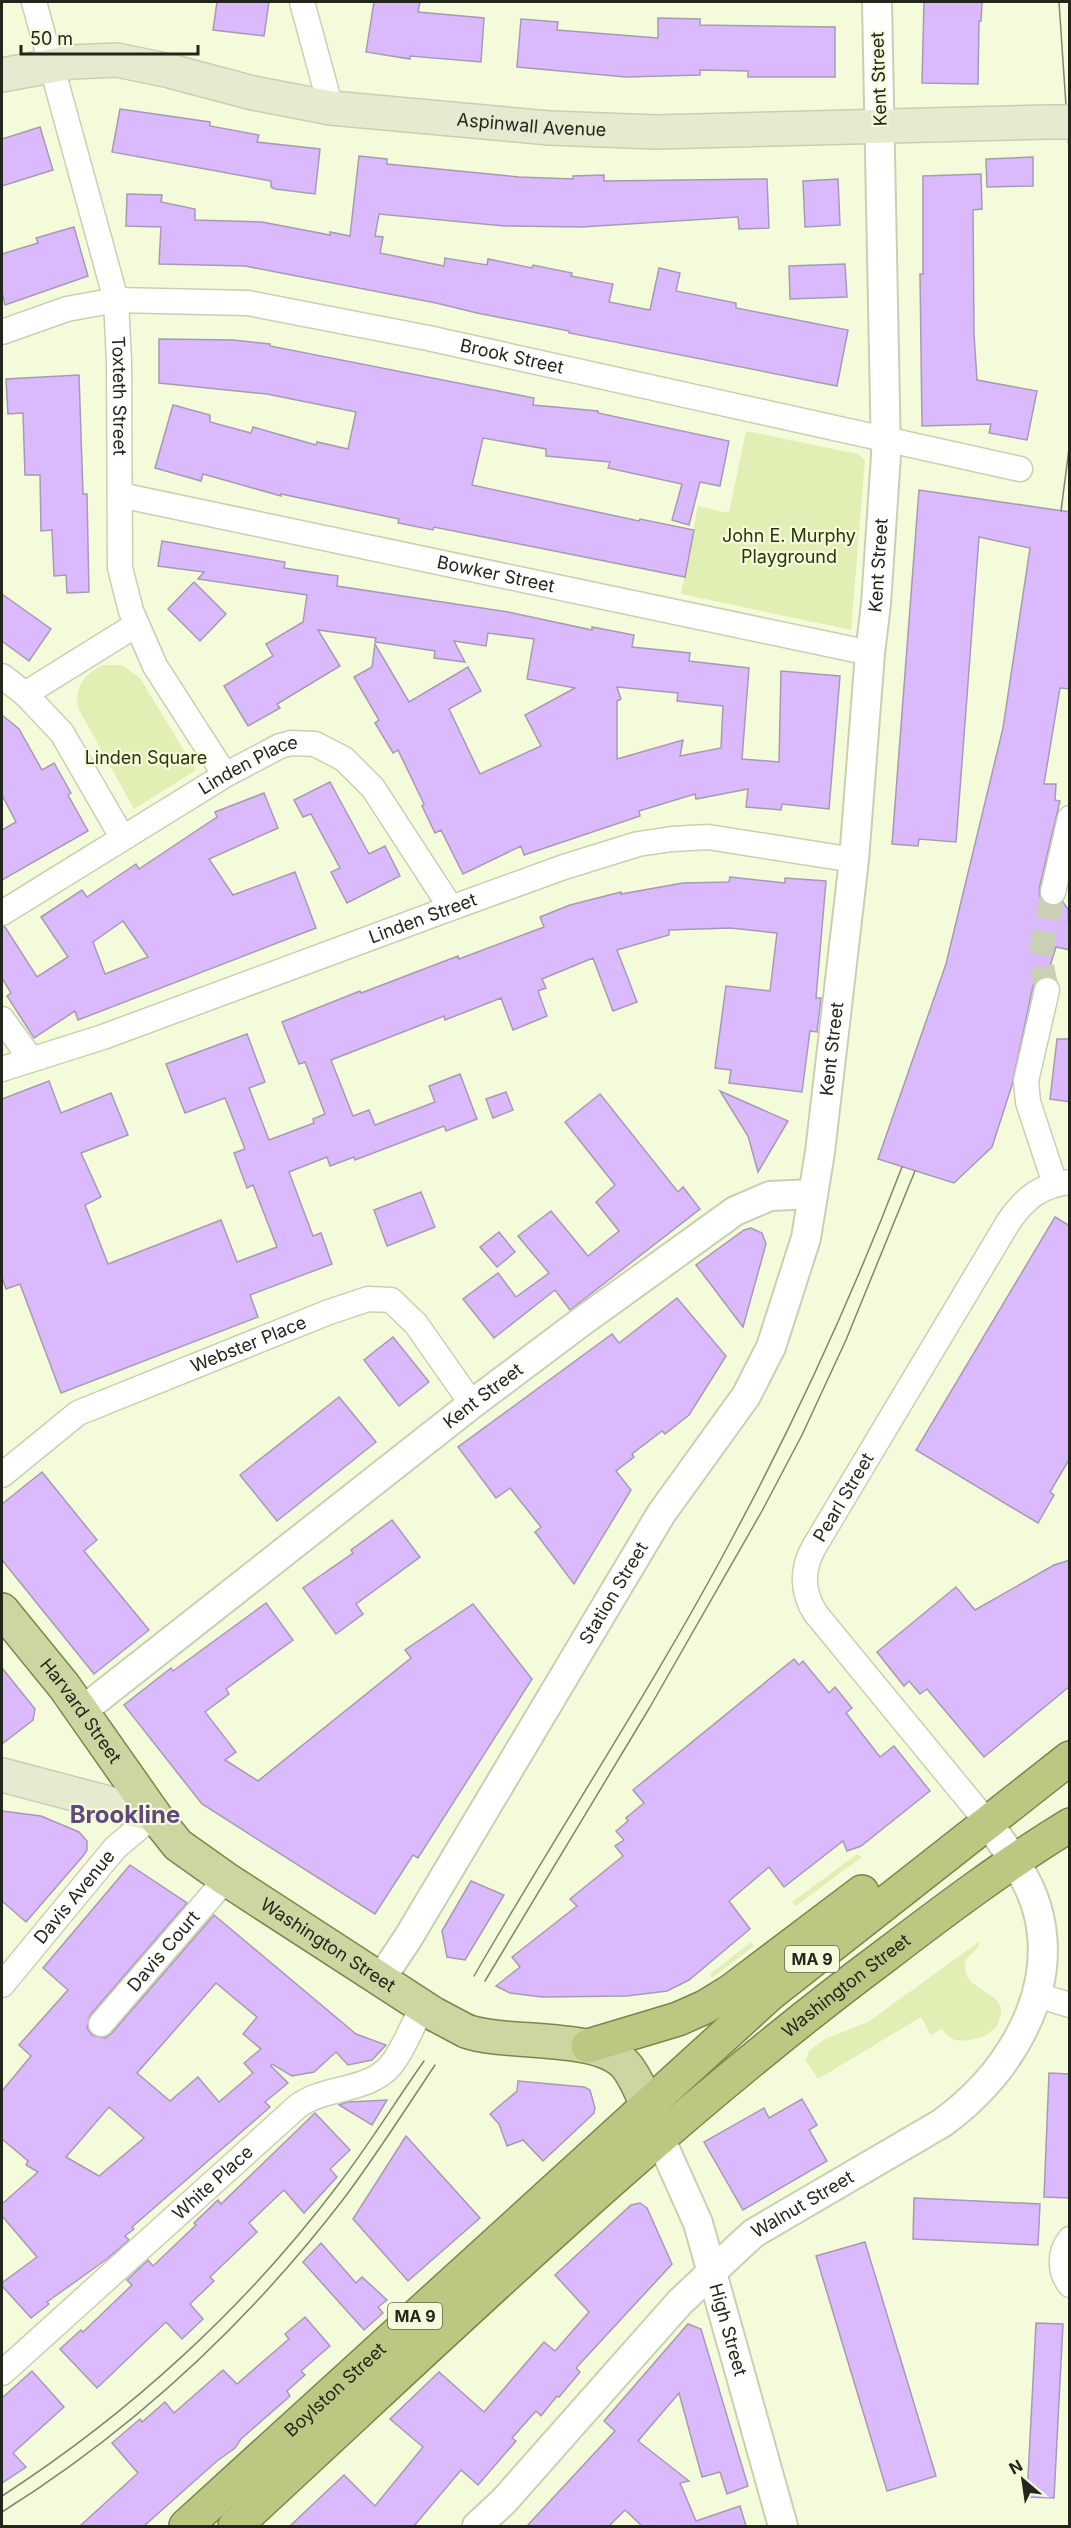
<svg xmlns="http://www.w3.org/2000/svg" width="1071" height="2528" font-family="Inter,sans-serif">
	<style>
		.green { fill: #e2efb4 }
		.building { fill: #dabafc; stroke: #a79ab5; stroke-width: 1.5; fill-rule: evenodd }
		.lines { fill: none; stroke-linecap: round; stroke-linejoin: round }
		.minor-tunnel { stroke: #cad0b4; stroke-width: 24; stroke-dasharray: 24 12; stroke-linecap: butt }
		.minor-casing { stroke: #c9d0b1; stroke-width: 27 }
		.tertiary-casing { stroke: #c9d0b1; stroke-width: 32 }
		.secondary-casing { stroke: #c9d0b1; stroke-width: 36 }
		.primary-casing { stroke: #7b8649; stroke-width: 36 }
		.trunk-casing { stroke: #7b8649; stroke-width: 36 }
		.minor { stroke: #fff; stroke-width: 24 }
		.tertiary { stroke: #fff; stroke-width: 28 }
		.secondary { stroke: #e6ead0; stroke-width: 33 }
		.primary { stroke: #cdd6a1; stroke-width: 33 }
		.trunk { stroke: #bcc882; stroke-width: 33 }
		.tram { stroke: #808570; stroke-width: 1.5 }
		.secondary-bridge-casing { stroke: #c9d0b1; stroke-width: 36; stroke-linecap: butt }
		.primary-bridge-casing { stroke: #7b8649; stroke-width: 36; stroke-linecap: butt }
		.secondary-bridge { stroke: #e6ead0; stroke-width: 33 }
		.primary-bridge { stroke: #cdd6a1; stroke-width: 33 }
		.labels { text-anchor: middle; stroke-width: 4.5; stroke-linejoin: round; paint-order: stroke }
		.shield { fill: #f4fbdb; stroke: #626654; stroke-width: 1.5 }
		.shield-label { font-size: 16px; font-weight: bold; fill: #23261a }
		.street-label { font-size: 18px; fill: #23261a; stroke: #f4fbdb }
		.park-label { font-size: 18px; fill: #2d330a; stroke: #f4fbdb }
		.district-label { font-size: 24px; font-weight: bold; fill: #634580; stroke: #f4fbdb }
	</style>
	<rect width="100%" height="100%" fill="#f4fbdb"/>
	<g class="green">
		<path d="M746,431L858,454L865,460L851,630L681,594L698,506L729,513Z"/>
		<path d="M104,665H122L140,678L196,770L134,809L78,708C74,688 85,672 104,665Z"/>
		<path d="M857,1854L862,1857L796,1906L792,1902Z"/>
		<path d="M980,1941C979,1953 961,1954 966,1973C972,1993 1011,1994 999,2021C994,2034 982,2038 969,2040C956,2042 950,2040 942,2029L931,2035L921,2017L818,2079L806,2061L809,2051L825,2039L868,2022Z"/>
		<path d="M751,1942L754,1946L712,1978L710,1974Z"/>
	</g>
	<g class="building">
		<path d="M217,2H269L264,36L213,30Z"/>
		<path d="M374,2H420L418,12L484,18L481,62L410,56V59L366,52Z"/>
		<path d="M924,2H982L981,21H979L978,84L922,83Z"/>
		<path d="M658,18L700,19V25L835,27V77H748V71L700,70V75L626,77L517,67L521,19L558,22L557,30L658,38Z"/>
		<path d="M120,109L210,122V126L259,135L257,142L320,149L315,194L275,189L271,187V181L112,152Z"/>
		<path d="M40,127L53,170L2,186V139Z"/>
		<path d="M359,156L387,159V164L519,177L573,179V176L604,175V181L767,179L769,228L739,229L738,217L582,227L504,226L379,214L375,236L383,237L380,253L444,266L445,258L487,265L488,259L532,268L533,265L572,273L571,276L613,284L609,302L650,310L659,268L680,273L676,291L736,303V308L848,330L837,386L569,333V331L477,313L436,303L245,266L159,264L161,227L126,226L127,194L162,195L161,202L195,209V220L262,222L330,235V232L350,236Z"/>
		<path d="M1033,157V186L987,187L986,159Z"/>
		<path d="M981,174L982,209L973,210L974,334L977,380L1037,391L1027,440L989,433L991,424L922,426L920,274H923V176Z"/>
		<path d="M838,179L840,225L805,227L803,181Z"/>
		<path d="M74,227L88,276L5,305L2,292V254L38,243L36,238Z"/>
		<path d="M845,264L847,297L790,299L789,266Z"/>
		<path d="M159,339L233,340L270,344V346L534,398L533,405L598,411V413L729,441L720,486L700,482L689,525L672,520L682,484L608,468L610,462L546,456V449L483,438L472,485L639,521L640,519L694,530L685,577L434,527L433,530L398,523L399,519L281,494V496L203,474L201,481L155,468L173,405L210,415V422L251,433L253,427L316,445L317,442L348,449L356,412L267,394L159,383Z"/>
		<path d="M79,375L83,494H87L89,592L67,593L66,575L54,576L52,530L41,531L40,475H25L23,413L8,414L6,379Z"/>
		<path d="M919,490L1070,512V689L1060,688L1044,784H1056L1055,800L1060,801L1039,889L1040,897L1044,903L1057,906L1063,902L1068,909L1070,950L1056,947L1047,976L1037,980L1033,986L1012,1085L992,1147L954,1183L878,1159L946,964L1003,728L1030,548L979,537L956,842L919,839L918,846L892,844Z"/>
		<path d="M162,541L285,562L284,568L338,576L337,586L508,612L592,630V627L634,635L632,647L690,653L689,661L749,668L742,759L779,762L781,671L840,676L829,809L782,804L781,810L746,807L748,789L696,799L695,794L639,811L640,816L524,855L521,846L463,874L441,830L435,833L422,806L424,804L398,750L393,753L375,723L379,720L354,677L372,667L375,644L409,702L468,667L481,691L449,709L480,774L541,746L525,715L575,688L527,679L534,639L488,633L486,646L454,641L465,662L434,658L435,651L375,642L376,638L318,630L340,666L277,704L280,708L248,726L224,686L273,656L266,644L303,622L307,595L198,579L204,572L158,566ZM617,687L678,693L677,701L723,706L721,748L680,756L683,740L617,759V701L621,699Z"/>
		<path d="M194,582L226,614L200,641L168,609Z"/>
		<path d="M2,594L51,629L29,661L2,641Z"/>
		<path d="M2,715L19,729L42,770L54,763L71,793L68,795L88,831L2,880V830L16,822L2,795Z"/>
		<path d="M330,782L369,854L385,846L400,876L347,903L331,872L340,868L311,814L303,817L294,800Z"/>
		<path d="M264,793L278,828L209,859L233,895L295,872L316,928L78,1020L75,1011L34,1038L7,996L11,993L2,978V927H5L37,977L68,957L41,917L82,890L87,897L136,864L139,869L217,817L215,812ZM123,921L148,957L105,974L93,942Z"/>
		<path d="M730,877L785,883V878L826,881L816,998H821L817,1032L810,1031L802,1092L729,1083L731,1070L715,1068L726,986L770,991L777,933L730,928L669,930V935L617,950L637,1002L613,1011L593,958L542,979L546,988L538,991L547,1016L513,1030L501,998L445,1020L444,1016L331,1060L353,1116L369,1110L375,1125L435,1102L429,1086L460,1074L477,1119L446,1131L444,1126L355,1160L354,1157L330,1166L327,1157L289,1172L313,1236L321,1233L332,1264L250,1295L258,1317L61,1393L20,1284L6,1289L2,1277V1099L49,1081L61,1113L111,1093L128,1135L81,1153L101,1197L85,1205L108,1264L221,1220L237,1262L277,1247L253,1185L247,1188L234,1153L245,1149L225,1098L185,1113L166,1064L247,1034L265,1082L249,1088L269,1140L314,1123L313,1119L325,1114L305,1062L299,1064L282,1022L360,991L361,993L458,956L459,959L544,927L540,917L570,905L621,892V894L683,883L729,882Z"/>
		<path d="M1057,1039H1070V1102L1050,1099Z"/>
		<path d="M720,1091L788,1121L758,1172L748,1136Z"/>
		<path d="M506,1092L513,1110L493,1118L486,1099Z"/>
		<path d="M600,1094L678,1192L683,1187L700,1209L570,1310L555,1290L494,1338L463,1299L498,1273L516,1297L549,1273L518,1236L551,1211L588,1256L619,1231L596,1202L615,1185L565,1122Z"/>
		<path d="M421,1192L435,1227L387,1246L374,1210Z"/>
		<path d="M1055,1217L1070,1226V1458L1050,1492L1054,1495L1038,1523L916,1450Z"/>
		<path d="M751,1228L762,1233L766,1244L743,1327L696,1265L744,1230Z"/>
		<path d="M499,1232L515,1252L497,1267L480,1247Z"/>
		<path d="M677,1298L726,1356L689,1415L665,1434L662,1431L632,1454L634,1457L616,1471L631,1490L574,1584L535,1532L541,1527L510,1488L496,1498L458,1447L612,1334L619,1343Z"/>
		<path d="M393,1337L429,1382L399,1406L364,1360Z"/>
		<path d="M339,1397L376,1442L277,1521L240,1475Z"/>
		<path d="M42,1472L97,1540L84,1551L149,1630L94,1674L2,1560V1504Z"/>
		<path d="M392,1520L420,1557L356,1604L363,1614L336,1634L303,1588L353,1553L351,1550Z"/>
		<path d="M1070,1560V1686L984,1757L927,1689L920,1694L909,1681L904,1686L877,1652L956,1587L975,1610L1054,1565Z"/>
		<path d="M266,1603L293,1640L226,1689L229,1694L205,1712L236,1752L225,1760L258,1781L411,1658L405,1650L473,1604L532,1679L418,1858L413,1855L375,1914L202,1804L124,1705L171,1668L173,1671Z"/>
		<path d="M794,1659L799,1665L803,1661L829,1693L835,1687L852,1708L846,1713L880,1757L894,1746L930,1791L861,1846L847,1851L843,1841L784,1887L769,1867L729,1901L750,1929L689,1980L667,1991L627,1996L542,1997L510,1993L496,1986L520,1967L512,1957L577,1906L570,1899L623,1856L615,1846L624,1840L616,1831L628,1821L626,1818L644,1803L633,1790Z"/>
		<path d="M2,1668L35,1709L33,1720L2,1744Z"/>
		<path d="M2,1811L41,1816L79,1832L87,1841V1850L83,1856L26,1922L2,1901Z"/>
		<path d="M130,1865L187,1903L90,2015L87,2028L92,2035L105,2038L112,2033L214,1915L356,2034L386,2045L372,2060L348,2065L336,2052L314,2072L292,2076L272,2064L271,2066L288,2083L265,2102L270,2107L132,2227L134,2229L125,2236L129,2240L107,2259L47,2302L49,2304L31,2318L2,2286V2283L37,2257L2,2216V2204L38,2172L26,2165L28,2161L2,2139V2091L31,2056L19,2045L68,1990L43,1968ZM216,1983L257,2017L243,2034L261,2049L244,2063L253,2073L219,2102L198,2077L170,2101L137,2073ZM109,2107L144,2138L99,2176L66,2157Z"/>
		<path d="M471,1881L504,1895L465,1960L447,1957L442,1931Z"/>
		<path d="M1049,2073L1070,2074V2198L1044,2197Z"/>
		<path d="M518,2081L584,2087L590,2090L595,2108L594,2113L543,2161L523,2140L507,2146L499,2124L490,2114L517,2091Z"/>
		<path d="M802,2099L817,2125L809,2130L827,2161L743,2210L704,2142L764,2108L769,2118Z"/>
		<path d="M387,2100L372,2125L339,2105L348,2102Z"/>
		<path d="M315,2113L350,2150L330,2169L337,2177L304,2213L284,2190L249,2223L257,2232L210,2277L214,2281L190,2304L203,2319L182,2339L166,2322L97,2388L60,2349L81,2330L83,2332L132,2285L127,2280L148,2260L153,2266L196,2225L194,2223L218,2200L221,2204Z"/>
		<path d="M406,2136L480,2218L408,2281L353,2219Z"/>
		<path d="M914,2198L1040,2204L1038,2245L913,2239Z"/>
		<path d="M640,2203L647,2208L672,2264L576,2368L580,2372L559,2397L557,2396L541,2416L536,2411L512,2438L516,2441L478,2485L461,2470L414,2526H290L344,2475L375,2506L423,2447L390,2419L439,2372L484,2412L544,2342L555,2351L589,2312L555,2275L631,2205Z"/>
		<path d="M865,2242L936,2476L887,2491L816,2256Z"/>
		<path d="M321,2243L356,2283L362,2277L387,2300L378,2307L383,2313L364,2330L303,2262Z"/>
		<path d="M305,2317L330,2346L301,2371L305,2375L287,2391L290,2396L241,2439L235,2448L217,2461L144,2526H80L138,2473L112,2443L140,2419L142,2422L165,2402L174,2413L223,2370L237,2384L289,2339L285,2334Z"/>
		<path d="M1036,2323L1063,2324L1054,2498L1027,2497Z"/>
		<path d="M688,2324L701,2329L748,2486L727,2494L720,2472L702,2477L679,2393L638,2441L689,2481L680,2483L696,2521L740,2506L746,2526H642L625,2510L609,2526H527L615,2431L604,2421Z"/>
		<path d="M32,2371L64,2407L13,2453L26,2467L2,2483V2398Z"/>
	</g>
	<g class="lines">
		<path class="minor-tunnel" d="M1047,990L1040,957L1053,892"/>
		<g class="minor-casing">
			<g id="minor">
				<path id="s1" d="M34,2L116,300L119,361L120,568L131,611L155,666L225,775"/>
				<path d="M302,2L331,108"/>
				<path id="s2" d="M2,332L67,309L116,300L248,303L428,338L1020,469"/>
				<path id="s3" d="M120,495L870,653"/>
				<path d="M2,676L25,694L62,733L122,837"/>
				<path d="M25,694L136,625"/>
				<path d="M1053,892L1070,818"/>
				<path id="s4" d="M2,913L225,775L280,746L291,743L315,744L344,759L373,788L451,908"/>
				<path d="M1047,990L1026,1081L1028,1102L1055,1184"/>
				<path d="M2,1019L31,1059"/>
				<path id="s5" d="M2,1069L103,1037L451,908L564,867L638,844L672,839L708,837L854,860"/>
				<path id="s6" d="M2,1475L78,1413L329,1312L368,1299L391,1300L416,1324L472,1404"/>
				<path id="s7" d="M987,1822L816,1614C802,1593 801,1570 814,1547L1009,1221C1025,1198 1041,1185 1070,1182"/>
				<path id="s8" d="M2,1985L115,1848L154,1815"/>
				<path d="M1037,1995L1070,2005"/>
				<path id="s9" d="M101,2024L226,1879"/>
				<path d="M1070,2239C1059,2253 1059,2271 1070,2285"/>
				<path id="s10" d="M2,2373L298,2106C325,2086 369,2092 391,2065C404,2049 412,2026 422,2008"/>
			</g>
		</g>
		<g class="tertiary-casing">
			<g id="tertiary">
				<path id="s11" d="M82,1711L472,1404L577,1325L735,1211L770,1196L813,1194"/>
				<path id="s12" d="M380,1980L408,1938L661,1514L746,1396L771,1347L806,1238L820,1152L854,860L870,653L876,604L886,455L877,2"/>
				<path id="s13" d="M660,2138L698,2223L783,2526"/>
				<path id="s14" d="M477,2526L504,2501L680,2302L744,2242L754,2233L942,2123C1009,2074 1062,1990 1036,1905C1026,1874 1005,1847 987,1822"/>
			</g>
		</g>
		<g class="secondary-casing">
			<g id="secondary">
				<path id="s15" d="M2,75L72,62L117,60L170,71L253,93L331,108L549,128L656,132L1048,122"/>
				<path d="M2,1775L154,1815"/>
			</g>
		</g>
		<g class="primary-casing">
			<g id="primary">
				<path id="s16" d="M2,1610L64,1686L158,1820L178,1845L226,1879L434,2014"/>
				<path d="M466,2031C507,2046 602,2032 628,2068C641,2086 648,2110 657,2130"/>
			</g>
		</g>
		<g class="trunk-casing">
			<g id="trunk">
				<path d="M588,2046L678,2019L705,2007L731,1991L862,1892"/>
				<path id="s17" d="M186,2526L771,1993L1070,1758"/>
				<path id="s18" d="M235,2526C447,2331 654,2128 886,1955C945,1910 1006,1864 1070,1825"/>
			</g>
		</g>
		<use href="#minor" class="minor"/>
		<use href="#tertiary" class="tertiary"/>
		<use href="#secondary" class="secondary"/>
		<use href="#primary" class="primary"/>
		<use href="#trunk" class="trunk"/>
		<g class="tram">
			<path d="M1059,2L1070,165"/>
			<path d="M1061,511L1070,441"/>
			<path d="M474,1976C560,1827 656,1683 736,1531C799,1413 854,1292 902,1167"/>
			<path d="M485,1981L650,1707L762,1511L802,1435L846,1340L915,1171"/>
			<path d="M2,2496C130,2413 246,2307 338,2185C369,2145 395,2102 424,2061"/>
			<path d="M2,2512C134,2429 250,2321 345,2197C377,2154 405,2110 435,2065"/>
		</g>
		<g class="secondary-bridge-casing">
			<path id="secondary-bridge" d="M1048,122H1070"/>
		</g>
		<g class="primary-bridge-casing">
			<path id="primary-bridge" d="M434,2014L466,2031"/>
		</g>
		<use href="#secondary-bridge" class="secondary-bridge"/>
		<use href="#primary-bridge" class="primary-bridge"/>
	</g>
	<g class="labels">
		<g class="shield">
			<rect x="785" y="1946" width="54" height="26" rx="4.5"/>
			<rect x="388" y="2303" width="54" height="26" rx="4.5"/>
		</g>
		<g class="shield-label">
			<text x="812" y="1965">MA 9</text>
			<text x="415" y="2322">MA 9</text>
		</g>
		<g class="street-label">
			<text transform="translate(879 79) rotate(-92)" y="6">Kent Street</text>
			<text dy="6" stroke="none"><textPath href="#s15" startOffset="537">Aspinwall Avenue</textPath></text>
			<text dy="6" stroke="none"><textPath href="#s2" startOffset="520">Brook Street</textPath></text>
			<text dy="6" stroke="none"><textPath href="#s1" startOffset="405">Toxteth Street</textPath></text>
			<text dy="6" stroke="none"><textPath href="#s12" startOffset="1536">Kent Street</textPath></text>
			<text dy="6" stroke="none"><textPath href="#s3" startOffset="384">Bowker Street</textPath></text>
			<text dy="6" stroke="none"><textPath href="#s4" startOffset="288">Linden Place</textPath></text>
			<text dy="6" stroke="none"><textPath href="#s5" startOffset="447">Linden Street</textPath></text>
			<text dy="6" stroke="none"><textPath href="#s12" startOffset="1050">Kent Street</textPath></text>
			<text dy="6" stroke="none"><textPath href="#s6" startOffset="282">Webster Place</textPath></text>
			<text dy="6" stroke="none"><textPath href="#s11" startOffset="510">Kent Street</textPath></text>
			<text dy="6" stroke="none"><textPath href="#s7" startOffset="398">Pearl Street</textPath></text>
			<text dy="6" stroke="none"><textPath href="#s12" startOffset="452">Station Street</textPath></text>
			<text dy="6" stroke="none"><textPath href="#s16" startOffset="128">Harvard Street</textPath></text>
			<text dy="6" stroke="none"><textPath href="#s8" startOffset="114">Davis Avenue</textPath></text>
			<text dy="6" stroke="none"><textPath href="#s16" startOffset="474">Washington Street</textPath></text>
			<text dy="6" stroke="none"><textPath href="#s9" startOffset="96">Davis Court</textPath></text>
			<text dy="6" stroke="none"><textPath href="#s18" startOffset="816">Washington Street</textPath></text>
			<text dy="6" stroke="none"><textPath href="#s10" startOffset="284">White Place</textPath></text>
			<text dy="6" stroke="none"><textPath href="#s14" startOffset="460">Walnut Street</textPath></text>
			<text dy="6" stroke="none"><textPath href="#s13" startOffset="204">High Street</textPath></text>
			<text dy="6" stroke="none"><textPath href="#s17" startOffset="202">Boylston Street</textPath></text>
		</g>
		<g class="park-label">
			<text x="789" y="542">John E. Murphy<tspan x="789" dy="21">Playground</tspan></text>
			<text x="146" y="764">Linden Square</text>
		</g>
		<g class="district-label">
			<text x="125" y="1823">Brookline</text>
		</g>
	</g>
	<rect width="1071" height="2528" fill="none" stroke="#23261a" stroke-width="6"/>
	<g transform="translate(1023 2480) rotate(331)" stroke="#f4fbdb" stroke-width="4.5" paint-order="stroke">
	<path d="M0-4.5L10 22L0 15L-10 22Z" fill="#23261a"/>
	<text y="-9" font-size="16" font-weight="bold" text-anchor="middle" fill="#23261a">N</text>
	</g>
	<path d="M21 45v9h177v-9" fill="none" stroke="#23261a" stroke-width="3"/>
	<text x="30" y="45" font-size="18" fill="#23261a" stroke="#f4fbdb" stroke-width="4.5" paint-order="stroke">50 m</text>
</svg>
